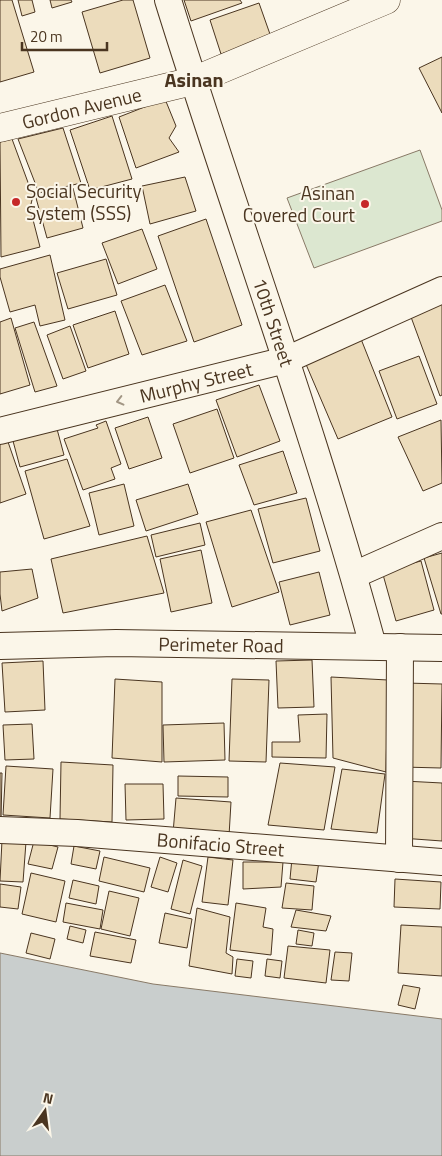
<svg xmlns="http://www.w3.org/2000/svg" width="442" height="1156" font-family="'Titillium Web',sans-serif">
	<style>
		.green { fill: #dce7d0; stroke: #887966 }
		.water { fill: #c9cecd; stroke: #887966 }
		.building { fill: #ecdcbc; stroke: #4a3520 }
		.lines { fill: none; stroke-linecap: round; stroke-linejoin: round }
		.street-casing { stroke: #4a3520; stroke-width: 28 }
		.secondary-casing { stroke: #4a3520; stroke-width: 29 }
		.street { stroke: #fbf6e9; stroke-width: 26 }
		.secondary { stroke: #fbf6e9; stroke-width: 28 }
		.oneway { stroke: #a29684 }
		.poi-dot { fill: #c62828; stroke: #fbf6e9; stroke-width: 2 }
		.labels { text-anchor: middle; stroke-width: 4; stroke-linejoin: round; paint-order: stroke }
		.street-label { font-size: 19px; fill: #4a3520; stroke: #fbf6e9 }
		.poi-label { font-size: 19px; fill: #4a3520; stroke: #fbf6e9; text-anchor: start }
		.neighbourhood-label { font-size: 20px; font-weight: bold; fill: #4a3520; stroke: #fbf6e9 }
	</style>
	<rect width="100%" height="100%" fill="#fbf6e9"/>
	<path class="green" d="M420,150L442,210V221L314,268L287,198Z"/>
	<path class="water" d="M0,953L153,984L442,1019V1156H0Z"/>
	<g class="building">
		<path d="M0,0H12L34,72L0,82Z"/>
		<path d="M18,0H32L35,12L22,16Z"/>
		<path d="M50,0H71L72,2L52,8Z"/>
		<path d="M123,0H133L150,58L100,73L82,12Z"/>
		<path d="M184,0H240L242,3L191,21Z"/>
		<path d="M259,3L271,37L221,54L210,20Z"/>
		<path d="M442,57V113L419,68Z"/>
		<path d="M165,99L176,126L169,138L179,152L136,168L119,117Z"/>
		<path d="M112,116L132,179L90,190L70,130Z"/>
		<path d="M63,128L81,183L39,193L18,139Z"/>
		<path d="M12,139L33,196L30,208L40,247L1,257L0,142Z"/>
		<path d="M185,177L196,211L150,224L142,186Z"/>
		<path d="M73,188L83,228L47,238L36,198Z"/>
		<path d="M206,219L242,325L194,342L158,236Z"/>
		<path d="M142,229L157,269L118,284L102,243Z"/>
		<path d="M50,255L65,320L40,326L35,305L10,312L0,277V269Z"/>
		<path d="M106,259L117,295L68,309L57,273Z"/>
		<path d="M165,285L187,341L142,355L121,301Z"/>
		<path d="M442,303V395L440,396L411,317Z"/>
		<path d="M115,311L129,354L88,368L73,325Z"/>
		<path d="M11,318L30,385L0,394V322Z"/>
		<path d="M34,322L57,386L35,392L15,328Z"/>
		<path d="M70,326L86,371L63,379L47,335Z"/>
		<path d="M361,339L392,417L338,439L305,362Z"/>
		<path d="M419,356L437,404L397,419L379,371Z"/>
		<path d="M259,385L280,441L237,457L216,400Z"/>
		<path d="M217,409L234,458L190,473L173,424Z"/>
		<path d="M148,417L162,458L129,469L115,428Z"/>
		<path d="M441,420L442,483L423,491L398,437Z"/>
		<path d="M106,421L121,464L111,468L115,479L83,490L64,439L98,428L96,425Z"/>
		<path d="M57,429L64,455L20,467L13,441Z"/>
		<path d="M7,439L26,494L0,503V442Z"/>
		<path d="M283,451L297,493L254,505L239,465Z"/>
		<path d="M67,459L90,526L44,539L25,471Z"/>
		<path d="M124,484L134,526L99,535L89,493Z"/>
		<path d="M188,484L198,514L146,531L136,500Z"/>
		<path d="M306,498L320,551L273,563L258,509Z"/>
		<path d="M251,510L279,592L232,607L206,522Z"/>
		<path d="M200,523L205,545L156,557L151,535Z"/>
		<path d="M147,536L164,593L63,613L51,559Z"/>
		<path d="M201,550L212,603L171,612L160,559Z"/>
		<path d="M442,553V614H441L424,558Z"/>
		<path d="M421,561L434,610L396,621L382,571Z"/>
		<path d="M32,569L38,598L2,611L0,594V572Z"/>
		<path d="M319,572L330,615L290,625L279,582Z"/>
		<path d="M312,660L314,707L278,708L276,661Z"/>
		<path d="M43,661L45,710L5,712L2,663Z"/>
		<path d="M331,677L388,680L386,772L333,758Z"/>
		<path d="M115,679L162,682V762L112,758Z"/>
		<path d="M232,679L269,680L266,762L229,761Z"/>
		<path d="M405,683L442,684L441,768L402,767Z"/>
		<path d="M327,714L326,758L272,757V742H300L298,715Z"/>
		<path d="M224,723L225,760L164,762L163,725Z"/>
		<path d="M32,724L34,759L5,760L3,725Z"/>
		<path d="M61,762L113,765L112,822L60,819Z"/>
		<path d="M280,763L335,767L324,830L268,825Z"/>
		<path d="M6,766L53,769L50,818L3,815Z"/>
		<path d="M342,769L385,774L377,833L331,829Z"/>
		<path d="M0,773H2L1,821H0Z"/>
		<path d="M178,776L228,777V797L178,796Z"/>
		<path d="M404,781L442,783V841L401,838Z"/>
		<path d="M125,784H163L164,819L126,820Z"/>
		<path d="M176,798L231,802L229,836L173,833Z"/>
		<path d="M2,840L26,842L23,882L0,881Z"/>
		<path d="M34,841L58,847L52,869L28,864Z"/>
		<path d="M74,846L100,851L96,869L71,864Z"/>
		<path d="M104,857L150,868L144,892L99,881Z"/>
		<path d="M160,857L177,863L168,892L151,887Z"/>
		<path d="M208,857L233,860L228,905L202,902Z"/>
		<path d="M292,858L319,861L316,882L290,879Z"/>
		<path d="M183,860L202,866L190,914L171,909Z"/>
		<path d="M243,862H283L281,887L243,889Z"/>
		<path d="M31,873L65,881L56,922L22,914Z"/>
		<path d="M395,879L441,882L440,909L394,907Z"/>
		<path d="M73,880L99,886L96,904L69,898Z"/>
		<path d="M286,883L314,886L312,910L282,908Z"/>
		<path d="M0,884L21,887L18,909L0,907Z"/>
		<path d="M109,891L139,898L130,936L101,929Z"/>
		<path d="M66,903L103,910L100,929L63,922Z"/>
		<path d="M236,903L266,908L263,927L273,929L271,955L230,950Z"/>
		<path d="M197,908L230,917L226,953L233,957L232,974L189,966Z"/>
		<path d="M296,910L331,916L326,931L291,927Z"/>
		<path d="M165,913L192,919L187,948L159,943Z"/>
		<path d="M401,925L442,927V976L398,973Z"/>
		<path d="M70,926L86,930L83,943L67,939Z"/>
		<path d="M298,930L314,933L312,946L296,944Z"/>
		<path d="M95,932L136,940L131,963L90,956Z"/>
		<path d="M31,933L55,939L50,959L26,953Z"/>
		<path d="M288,946L330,950L326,983L284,978Z"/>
		<path d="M335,952L352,953L349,981L331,980Z"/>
		<path d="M237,959L253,961L251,978L235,976Z"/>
		<path d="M267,959L282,961L280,978L265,976Z"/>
		<path d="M403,985L420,988L415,1009L398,1005Z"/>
	</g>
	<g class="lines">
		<g class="street-casing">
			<g id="street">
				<path id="s1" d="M168,0C235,216 314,428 373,646"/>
				<path id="s2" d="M0,431L286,360L442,290"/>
				<path d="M354,575L442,536"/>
				<path id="s3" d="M0,646L116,643L442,648"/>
				<path id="s4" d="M0,830L77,833L442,862"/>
				<path d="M399,859L400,647"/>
			</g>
		</g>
		<g class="secondary-casing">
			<g id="secondary">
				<path id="s5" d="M0,128L193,81L386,0"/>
			</g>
		</g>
		<use href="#street" class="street"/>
		<use href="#secondary" class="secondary"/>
	</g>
	<defs><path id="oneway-chevron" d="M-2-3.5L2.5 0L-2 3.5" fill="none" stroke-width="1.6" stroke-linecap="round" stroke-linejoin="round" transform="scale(1.25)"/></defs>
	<use class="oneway" href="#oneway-chevron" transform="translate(120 401) rotate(166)"/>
	<g class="poi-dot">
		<circle cx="16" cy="202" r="5"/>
		<circle cx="365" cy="204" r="5"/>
	</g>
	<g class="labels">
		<g class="street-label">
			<text dy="7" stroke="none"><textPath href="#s5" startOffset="84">Gordon Avenue</textPath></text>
			<text dy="7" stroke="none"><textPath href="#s1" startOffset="339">10th Street</textPath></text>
			<text dy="7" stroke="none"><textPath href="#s2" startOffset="202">Murphy Street</textPath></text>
			<text dy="7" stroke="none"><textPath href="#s3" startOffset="221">Perimeter Road</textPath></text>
			<text dy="7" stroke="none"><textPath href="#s4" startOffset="221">Bonifacio Street</textPath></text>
		</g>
		<g class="poi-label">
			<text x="26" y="198">Social Security<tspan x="26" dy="22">System (SSS)</tspan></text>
			<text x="355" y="200" text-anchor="end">Asinan<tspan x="355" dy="22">Covered Court</tspan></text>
		</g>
		<g class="neighbourhood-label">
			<text x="194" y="87">Asinan</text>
		</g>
	</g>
	<g transform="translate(45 1111) rotate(14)" stroke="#fbf6e9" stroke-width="4" paint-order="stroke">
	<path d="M0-4L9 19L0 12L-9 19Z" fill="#4a3520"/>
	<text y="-8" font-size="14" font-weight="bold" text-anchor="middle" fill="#4a3520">N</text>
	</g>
	<path d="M22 42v8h85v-8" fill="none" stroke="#4a3520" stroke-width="2.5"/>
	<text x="30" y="42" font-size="15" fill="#4a3520" stroke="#fbf6e9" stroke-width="4" paint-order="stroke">20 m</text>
</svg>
